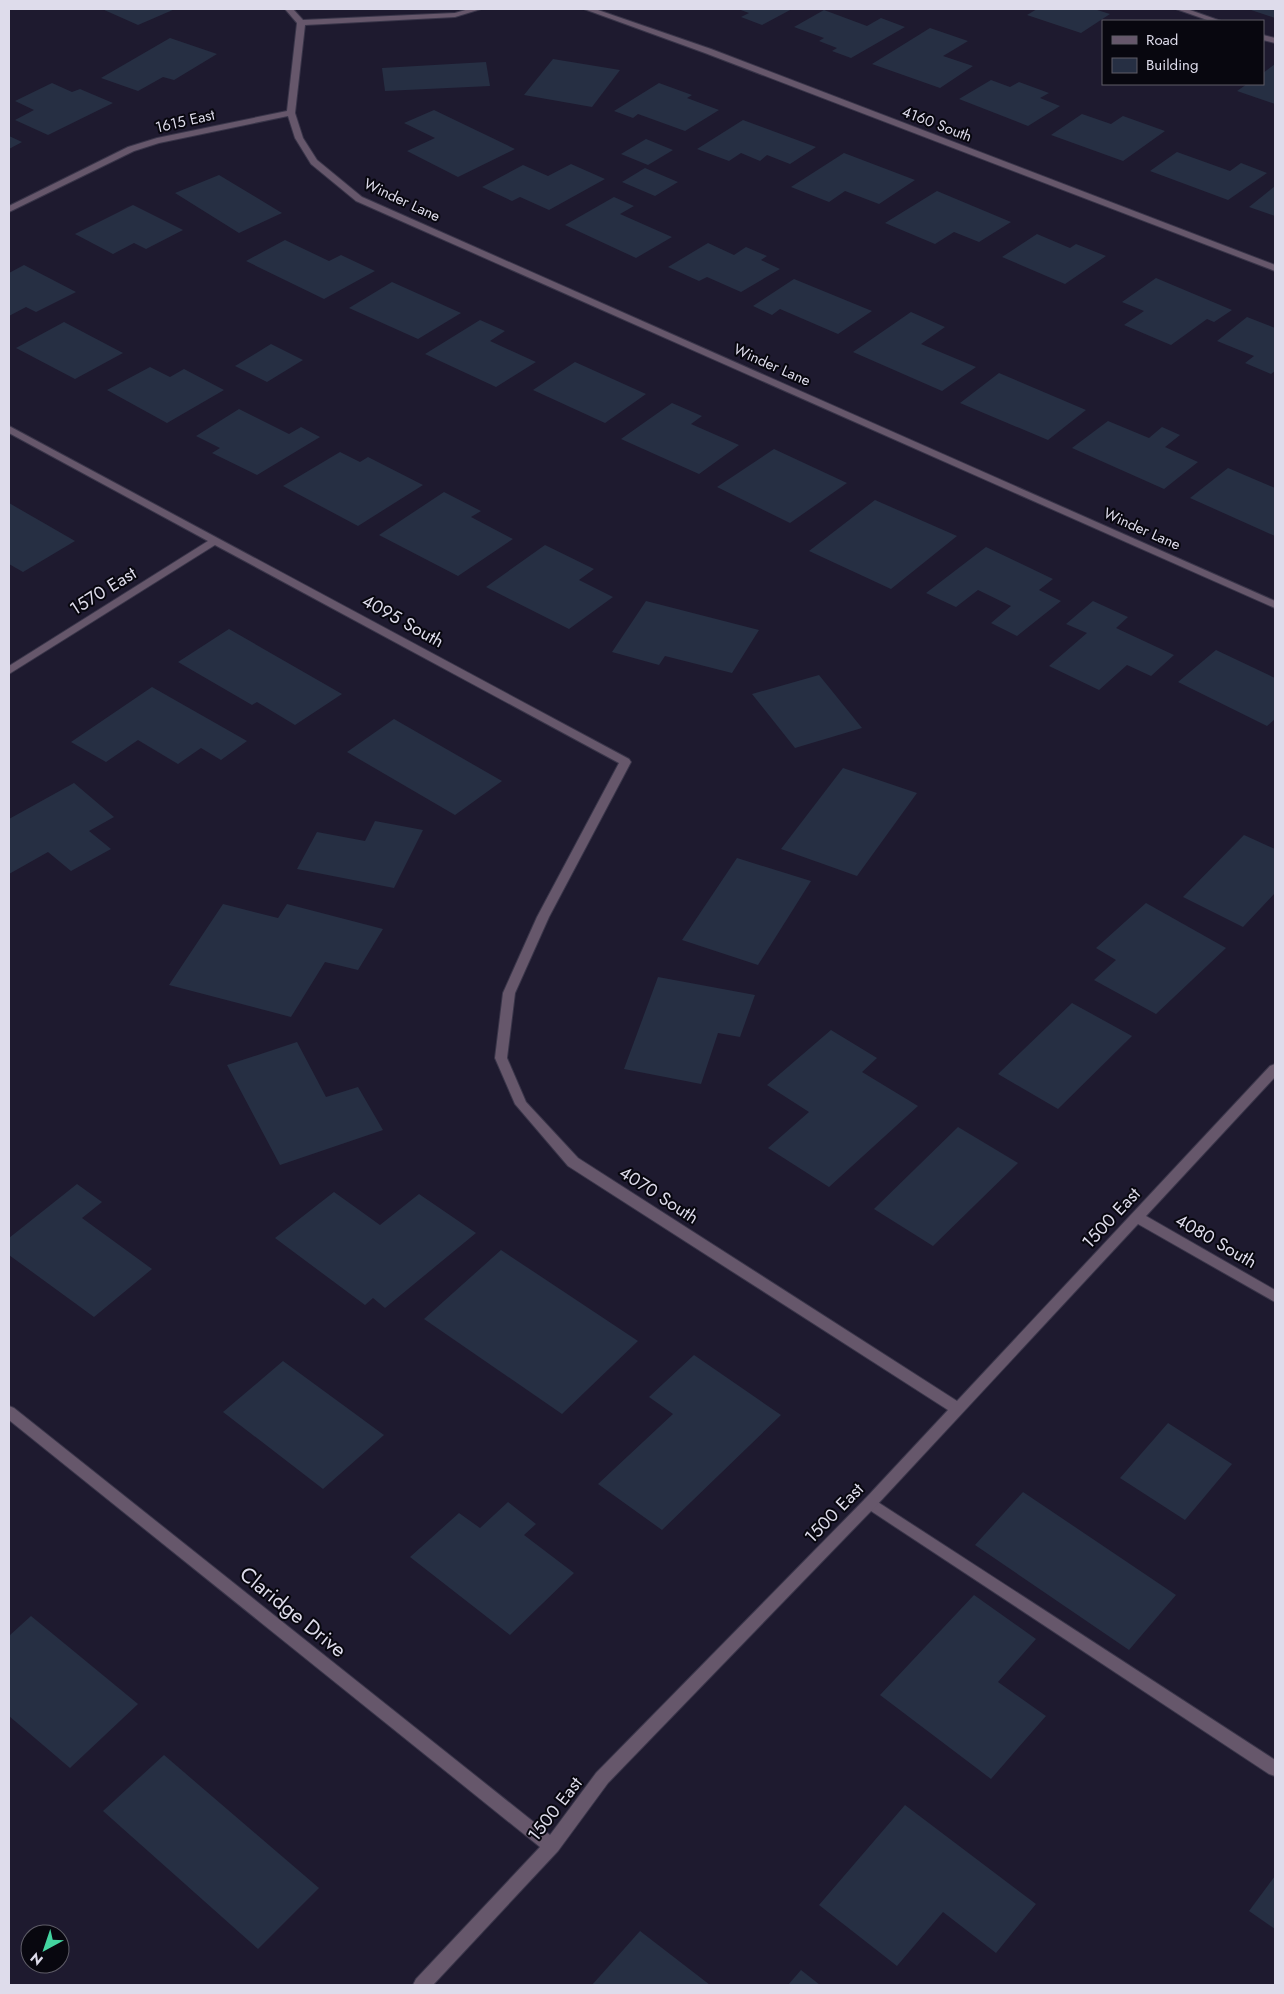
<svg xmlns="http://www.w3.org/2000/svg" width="1284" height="1994" font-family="Jost,sans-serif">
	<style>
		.building { fill: #262f43 }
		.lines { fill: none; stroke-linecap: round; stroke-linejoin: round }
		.service-casing { stroke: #393549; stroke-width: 2 }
		.minor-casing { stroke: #393549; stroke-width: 2 }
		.service { fill: #66576b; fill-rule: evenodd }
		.minor { fill: #66576b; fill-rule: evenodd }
		.labels { text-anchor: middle; stroke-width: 4; stroke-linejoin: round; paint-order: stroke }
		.far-street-label { font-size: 15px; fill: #dedceb; stroke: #08070f }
		.street-label { font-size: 18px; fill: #dedceb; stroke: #08070f }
		.near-street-label { font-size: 21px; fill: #dedceb; stroke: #08070f }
	</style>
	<rect width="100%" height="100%" fill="#1e1a2f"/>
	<g class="building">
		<path d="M102,9H175L138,25Z"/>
		<path d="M738,9H792L762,25L741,17L749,13Z"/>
		<path d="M1037,9H1094L1110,14L1081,33L1027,15Z"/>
		<path d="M1248,9H1275V18Z"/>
		<path d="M824,10L867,26L881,18L905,27L851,58L832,51L837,48L819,41L824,38L794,27Z"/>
		<path d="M930,28L968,41L943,56L973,66L940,88L872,64Z"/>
		<path d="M170,38L217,54L174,80L163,77L138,91L101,78Z"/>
		<path d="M553,59L620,70L592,107L524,95Z"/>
		<path d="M486,62L490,86L385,91L382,68Z"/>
		<path d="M1275,64V104L1237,91L1247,84H1263V73Z"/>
		<path d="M991,80L1010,87L1019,82L1049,93L1040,98L1060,106L1028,126L959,99Z"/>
		<path d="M52,83L72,92L80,89L113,103L48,135L15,120L34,110L15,101Z"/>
		<path d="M659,83L692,95L687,98L719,110L685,131L638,114L633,118L614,111Z"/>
		<path d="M434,110L515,149L458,177L407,151L435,138L404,123Z"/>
		<path d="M1082,114L1111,124L1123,116L1165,131L1123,161L1051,135Z"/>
		<path d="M743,120L816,147L790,164L767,155L760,161L741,153L729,161L697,149Z"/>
		<path d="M9,136L22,142L9,149Z"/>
		<path d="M646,139L673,150L648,165L621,154Z"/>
		<path d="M1177,152L1230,171L1241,163L1267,173L1228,200L1150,171Z"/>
		<path d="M844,153L915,180L879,204L845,191L829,202L791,187Z"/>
		<path d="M571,164L605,179L549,210L520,197L512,201L482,187L523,165L548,176Z"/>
		<path d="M645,168L678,182L655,196L622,182Z"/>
		<path d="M219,175L282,213L239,233L175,193Z"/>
		<path d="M1275,186V216L1249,207Z"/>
		<path d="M937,191L1011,222L979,242L954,232L935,244L885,223Z"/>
		<path d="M614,197L634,206L620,214L672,237L636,258L565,225Z"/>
		<path d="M133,205L183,230L146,249L134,243L113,254L75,234Z"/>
		<path d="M1037,234L1070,248L1076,244L1106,256L1065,284L1002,257Z"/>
		<path d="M285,240L329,261L341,255L375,271L324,299L246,261Z"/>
		<path d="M708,243L734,255L746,247L767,256L761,260L780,269L741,292L707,277L699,281L668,267Z"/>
		<path d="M24,265L76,292L36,312L26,307L9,316V273Z"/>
		<path d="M1156,278L1232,310L1214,322L1207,319L1171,345L1124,325L1144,311L1122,302Z"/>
		<path d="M794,279L872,311L838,334L780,309L772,315L753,306Z"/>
		<path d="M392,282L461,313L418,339L349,308Z"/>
		<path d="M911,312L945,327L921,344L976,367L942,391L853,352Z"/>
		<path d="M1247,317L1275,328V371L1271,374L1245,363L1254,356L1217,341Z"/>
		<path d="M480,320L505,331L490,341L536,362L496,387L425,354Z"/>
		<path d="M64,322L123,353L75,379L16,348Z"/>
		<path d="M271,344L303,360L267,382L235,366Z"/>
		<path d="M575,362L646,394L605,423L533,390Z"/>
		<path d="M150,367L170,377L184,369L224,390L167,423L107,390Z"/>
		<path d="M999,373L1086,410L1048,440L960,403Z"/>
		<path d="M672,403L702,416L691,424L739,445L699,474L621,439Z"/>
		<path d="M239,409L289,434L301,427L320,437L257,475L212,453L220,448L196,436Z"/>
		<path d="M1108,421L1149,438L1162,427L1180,435L1165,447L1198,462L1164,489L1072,448Z"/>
		<path d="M774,449L847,483L790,523L717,487Z"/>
		<path d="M340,452L360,462L368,457L423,485L358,526L283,486Z"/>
		<path d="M1228,468L1275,488V536L1190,498Z"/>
		<path d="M444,492L481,511L471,517L513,539L458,576L379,535Z"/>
		<path d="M875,500L957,536L891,589L809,551Z"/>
		<path d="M9,503L75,541L23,572L9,564Z"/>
		<path d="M545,545L594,569L579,580L613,597L569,629L486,587Z"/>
		<path d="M986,547L1053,579L1039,590L1061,601L1017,636L991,623L1011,606L978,590L956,607L926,593Z"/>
		<path d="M646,601L759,630L732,673L665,656L659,665L612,652Z"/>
		<path d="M1093,601L1128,617L1116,628L1174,655L1151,676L1127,665L1099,690L1049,666L1087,633L1066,624Z"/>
		<path d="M229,629L342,694L295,725L257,702L252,705L178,662Z"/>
		<path d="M1216,650L1275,678V719L1267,726L1178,682Z"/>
		<path d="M819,675L862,728L795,748L752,694Z"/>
		<path d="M152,687L247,741L221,760L201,748L178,764L138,740L106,762L71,742Z"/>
		<path d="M394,719L502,781L455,815L347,752Z"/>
		<path d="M843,768L917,793L857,876L781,849Z"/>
		<path d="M74,783L114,817L89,831L111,849L71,871L48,852L9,874V819Z"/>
		<path d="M375,821L423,830L394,888L297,869L317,832L365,841Z"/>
		<path d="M1244,835L1275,849V893L1243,927L1183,897Z"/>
		<path d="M737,858L811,881L758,965L682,940Z"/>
		<path d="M1146,903L1226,948L1156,1014L1094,980L1116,960L1096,948Z"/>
		<path d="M223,904L278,918L287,904L383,929L358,970L325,962L291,1017L169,985Z"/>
		<path d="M658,977L755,995L740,1037L718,1033L701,1084L624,1069Z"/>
		<path d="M1072,1003L1132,1036L1058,1109L998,1074Z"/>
		<path d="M831,1030L877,1058L862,1072L918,1106L829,1187L768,1148L809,1112L767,1085Z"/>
		<path d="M297,1042L326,1097L358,1087L383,1130L280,1165L227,1065Z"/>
		<path d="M958,1127L1018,1163L933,1246L874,1209Z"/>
		<path d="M77,1184L102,1202L82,1218L152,1269L94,1317L9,1255V1238Z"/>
		<path d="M334,1192L380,1225L419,1194L476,1233L385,1308L373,1298L365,1305L275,1238Z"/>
		<path d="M501,1250L638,1341L562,1414L424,1319Z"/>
		<path d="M694,1355L781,1415L662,1530L598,1484L673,1414L649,1397Z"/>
		<path d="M283,1361L384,1435L323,1489L223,1412Z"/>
		<path d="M1168,1423L1232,1464L1185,1520L1120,1478Z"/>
		<path d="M1023,1492L1176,1595L1129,1650L975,1545Z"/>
		<path d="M508,1502L536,1524L524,1535L574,1573L510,1635L410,1557L459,1513L480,1528Z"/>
		<path d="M974,1595L1036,1639L998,1682L1046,1716L991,1779L880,1695Z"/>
		<path d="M31,1616L138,1704L70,1768L9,1716V1636Z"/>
		<path d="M164,1755L319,1888L258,1949L103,1811Z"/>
		<path d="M905,1805L1036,1904L996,1953L943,1912L897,1966L819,1905Z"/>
		<path d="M1275,1876V1929L1249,1911Z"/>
		<path d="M640,1931L710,1985H592Z"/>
		<path d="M801,1970L820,1985H788Z"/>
	</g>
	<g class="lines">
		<g class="service-casing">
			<path id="service" d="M870,1497L1275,1760V1776L1269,1774L865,1507L863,1503L865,1499Z"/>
		</g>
		<g class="minor-casing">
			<g id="minor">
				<path d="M285,9H293L303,20L455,13L469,9H481L455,17L305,25L295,113L303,138L317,160L362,197L1275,601V608L356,201L311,164L295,138L288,116L159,143L134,151L9,212V206L128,147L157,138L287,111L297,23Z"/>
				<path d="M584,9H595L711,49L1275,265V271L705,53Z"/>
				<path d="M1176,9H1187L1221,21H1210Z"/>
				<path d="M1263,35L1275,38V43L1263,40Z"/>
				<path d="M9,426L629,759L631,762L549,917L515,993L507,1058L526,1102L578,1158L957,1401L1270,1066L1275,1064V1077L1146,1216L1275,1290V1302L1138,1224L875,1507L608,1783L558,1851L433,1985H413L416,1979L540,1847L9,1420V1406L14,1408L550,1835L596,1773L865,1499L948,1410L568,1166L515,1104L495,1058L503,993L537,917L619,763L215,545L9,674V666L208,541L9,433Z"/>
			</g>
		</g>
		<use href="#service" class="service"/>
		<use href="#minor" class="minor"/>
	</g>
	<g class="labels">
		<g class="far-street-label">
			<text transform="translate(185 121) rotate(-13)" y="5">1615 East</text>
			<text transform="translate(937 124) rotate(21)" y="5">4160 South</text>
			<text transform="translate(402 200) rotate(25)" y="5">Winder Lane</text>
			<text transform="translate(772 365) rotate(24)" y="5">Winder Lane</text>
			<text transform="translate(1142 529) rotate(24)" y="5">Winder Lane</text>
		</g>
		<g class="street-label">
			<text transform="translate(103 591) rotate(-32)" y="6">1570 East</text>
			<text transform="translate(403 621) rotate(29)" y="6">4095 South</text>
			<text transform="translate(659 1195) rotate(33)" y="6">4070 South</text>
			<text transform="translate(1111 1218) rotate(-47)" y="6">1500 East</text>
			<text transform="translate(1216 1241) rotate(30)" y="6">4080 South</text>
			<text transform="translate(834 1513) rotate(-46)" y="6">1500 East</text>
			<text transform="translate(555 1809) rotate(-52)" y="6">1500 East</text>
		</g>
		<g class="near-street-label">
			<text transform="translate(293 1612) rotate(39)" y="7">Claridge Drive</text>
		</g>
	</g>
	<rect width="1284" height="1994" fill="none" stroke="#dedceb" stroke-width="20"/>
	<rect x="1102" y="20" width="162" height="65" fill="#08070f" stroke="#5e5c67"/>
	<rect x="1112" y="36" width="25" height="8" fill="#66576b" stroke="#5e5c67"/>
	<text x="1146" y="45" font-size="15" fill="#dedceb">Road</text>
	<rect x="1112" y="58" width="25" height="15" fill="#262f43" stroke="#5e5c67"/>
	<text x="1146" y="70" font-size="15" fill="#dedceb">Building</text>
	<g transform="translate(45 1949) rotate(220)"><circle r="24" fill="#08070f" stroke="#5e5c67"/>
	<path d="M0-4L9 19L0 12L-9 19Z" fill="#43d4a0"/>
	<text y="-8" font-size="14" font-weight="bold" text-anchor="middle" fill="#dedceb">N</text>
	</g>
</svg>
